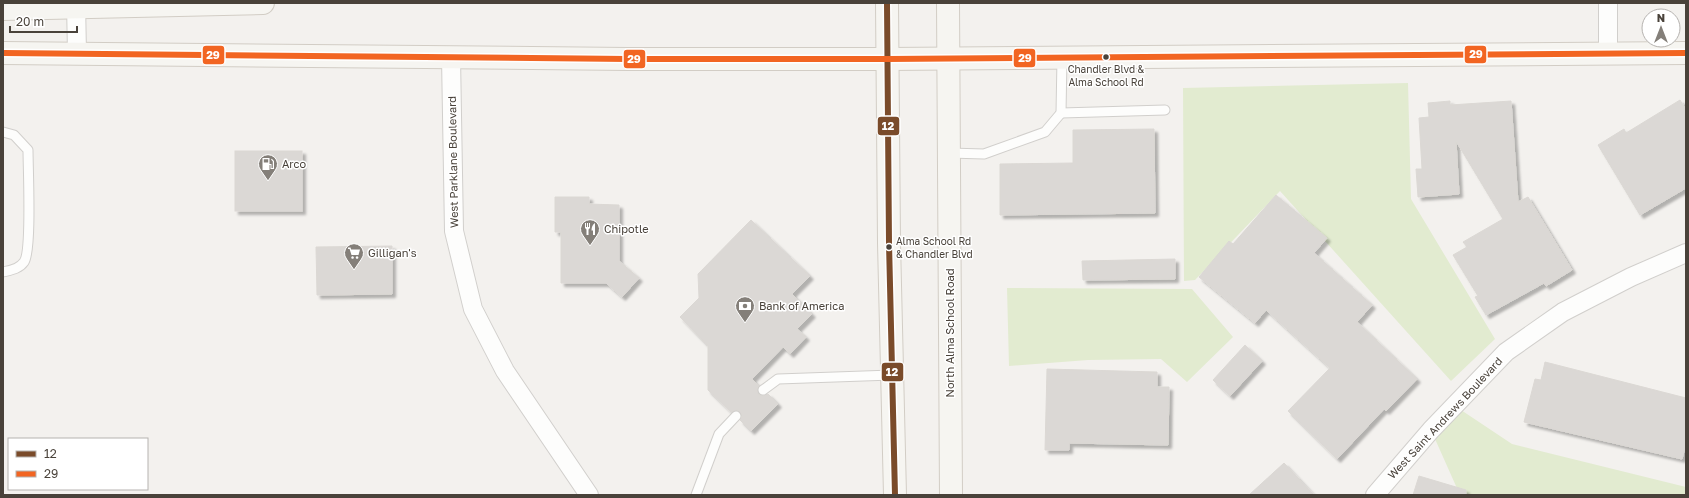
<svg xmlns="http://www.w3.org/2000/svg" width="1689" height="498" font-family="'Golos Text',sans-serif">
	<style>
		.green { fill: #e2ebd0 }
		.building { fill: #dbd8d5; stroke: #dbd8d4; filter: url(#shadow) }
		.lines { fill: none; stroke-linecap: round; stroke-linejoin: round }
		.lane-casing { stroke: #d1cfcc; stroke-width: 11 }
		.street-casing { stroke: #d1cfcc; stroke-width: 20 }
		.secondary-casing { stroke: #d2cdc5; stroke-width: 24 }
		.lane { stroke: #fdfdfc; stroke-width: 9 }
		.street { stroke: #fdfdfc; stroke-width: 18 }
		.secondary { stroke: #f6f5f1; stroke-width: 22 }
		.bus-1-casing { stroke: #fff; stroke-width: 9 }
		.bus-2-casing { stroke: #fff; stroke-width: 9 }
		.bus-1 { stroke: #7a4b2a; stroke-width: 6 }
		.bus-2 { stroke: #f26522; stroke-width: 6 }
		.bus-dot { fill: #49423a; stroke: #fff; stroke-width: 1.5 }
		.labels { text-anchor: middle; stroke-width: 3; stroke-linejoin: round; paint-order: stroke }
		.bus-label { font-size: 10px; fill: #49423a; stroke: #fff }
		.street-label { font-size: 11px; fill: #49423a; stroke: #fff }
		.poi-label { font-size: 11px; fill: #49423a; stroke: #fff; text-anchor: start }
		.line-badge { stroke: #fff; stroke-width: 1.5 }
		.badge-label { font-size: 11px; text-anchor: middle; font-weight: bold; fill: #fff }
	</style>
	<defs>
		<filter id="shadow"><feDropShadow dx="3.5" dy="3.5" stdDeviation="1" flood-color="#0004"/></filter>
	</defs>
	<rect width="100%" height="100%" fill="#f3f1ee"/>
	<g class="green">
		<path d="M1408,83L1411,199L1495,339L1451,381L1280,191L1195,280L1184,281L1183,88Z"/>
		<path d="M1007,288L1192,289L1233,337L1187,382L1161,359L1088,360L1009,366Z"/>
		<path d="M1455,406L1512,444L1686,487V495H1460L1431,430Z"/>
	</g>
	<g class="building">
		<path d="M1680,100L1686,110V188L1640,215L1598,145L1624,129L1626,133Z"/>
		<path d="M1450,101V105L1511,101L1518,202L1528,197L1572,270L1546,286L1544,283L1486,315L1475,297L1478,296L1453,255L1467,247L1463,242L1503,219L1456,141L1459,194L1418,197L1416,169H1422L1419,118L1429,117L1428,103Z"/>
		<path d="M1154,129L1155,213L1000,215V164L1073,163V130Z"/>
		<rect x="235" y="151" width="67" height="60"/>
		<path d="M1276,195L1327,238L1314,253L1372,305L1357,322L1417,379L1386,411L1384,409L1337,459L1288,411L1330,368L1266,310L1255,323L1199,277L1229,241L1233,244Z"/>
		<path d="M555,197H589V204L619,205V261L639,278L622,297L606,283H561V232H555Z"/>
		<path d="M751,220L810,276L792,294L812,314L797,329L806,337L790,354L783,347L752,379L759,386L757,390L758,394L763,396L768,394L778,404L751,431L740,420L742,417L740,412L737,410L731,412L708,390V346L680,317L699,298L698,274Z"/>
		<path d="M392,246V294L317,295L316,247Z"/>
		<path d="M1175,259V279L1083,280L1082,261Z"/>
		<path d="M1245,345L1262,361L1230,396L1213,380Z"/>
		<path d="M1545,362L1686,398V443L1682,459L1524,422L1535,379L1541,380Z"/>
		<path d="M1047,369L1157,372V387H1169L1168,445L1069,443V450H1045Z"/>
		<path d="M1284,463L1314,495H1249Z"/>
		<path d="M1419,476L1466,490V495H1413Z"/>
	</g>
	<g class="lines">
		<g class="lane-casing">
			<g id="lane">
				<path d="M1061,113L1165,110"/>
				<path d="M3,132L14,135L28,150C28,168 32,251 24,262C19,269 11,270 3,272"/>
				<path d="M949,153L984,154L1045,132L1061,113L1062,58"/>
				<path d="M763,390L778,379L892,375"/>
				<path d="M696,495L719,434L736,416"/>
			</g>
		</g>
		<g class="street-casing">
			<g id="street">
				<path d="M76,3L77,53"/>
				<path d="M1608,54V3"/>
				<path d="M451,57L454,231L473,309L505,371L589,495"/>
				<path d="M1375,495L1431,430L1506,352L1563,312L1631,277L1686,253"/>
			</g>
		</g>
		<g class="secondary-casing">
			<g id="secondary">
				<path d="M887,3L889,243L895,495"/>
				<path d="M948,3L951,495"/>
				<path d="M3,9L263,3"/>
				<path d="M3,53L628,59H887L1686,53"/>
			</g>
		</g>
		<use href="#lane" class="lane"/>
		<use href="#street" class="street"/>
		<use href="#secondary" class="secondary"/>
		<g class="bus-1-casing">
			<path id="bus-1" d="M887,3L889,243L895,495"/>
		</g>
		<g class="bus-2-casing">
			<path id="bus-2" d="M3,53L628,59H887L1686,53"/>
		</g>
		<use href="#bus-1" class="bus-1"/>
		<use href="#bus-2" class="bus-2"/>
	</g>
	<defs>
		<g id="fuel-pin" transform="scale(1)"><path d="M0 17L-7.5 6A9.5 9.5 0 1 1 7.5 6Z" fill="#847f79" stroke="#fff"/><path d="M-5.5-6h7V0h2V4h1.3V-2.5L3-4.5l.8-.8L6-3V5H2.5V1h-1V6h-7ZM-4.2-4.7v3.2H.2V-4.7Z" fill="#fff"/></g>
		<g id="restaurant-pin" transform="scale(1)"><path d="M0 17L-7.5 6A9.5 9.5 0 1 1 7.5 6Z" fill="#847f79" stroke="#fff"/><path d="M-5-6h1v4h1v-4h1v4h1v-4h1v5L-1.5 .5V6h-2V.5L-5-1ZM5-6V6H3V1.5H1.5Q1.5-4 5-6Z" fill="#fff"/></g>
		<g id="supermarket-pin" transform="scale(1)"><path d="M0 17L-7.5 6A9.5 9.5 0 1 1 7.5 6Z" fill="#847f79" stroke="#fff"/><path d="M-6-5.5h2.5l.6 2H6L4.5 2H-2.5L-4.4-4H-6ZM-1.5 3.2a1.3 1.3 0 1 0 .1 0ZM3 3.2a1.3 1.3 0 1 0 .1 0Z" fill="#fff"/></g>
		<g id="bank-pin" transform="scale(1)"><path d="M0 17L-7.5 6A9.5 9.5 0 1 1 7.5 6Z" fill="#847f79" stroke="#fff"/><path d="M-6-4H6V4H-6ZM0-2.3a2.3 2.3 0 1 0 0 4.6a2.3 2.3 0 1 0 0-4.6Z" fill="#fff"/></g>
	</defs>
	<g fill-rule="evenodd">
		<use href="#fuel-pin" x="268" y="164"/>
		<use href="#restaurant-pin" x="590" y="229"/>
		<use href="#supermarket-pin" x="354" y="253"/>
		<use href="#bank-pin" x="745" y="306"/>
	</g>
	<g class="bus-dot">
		<circle cx="1106" cy="57" r="3.5"/>
		<circle cx="889" cy="247" r="3.5"/>
	</g>
	<g class="labels">
		<g class="bus-label">
			<text x="1106" y="73">Chandler Blvd &amp;<tspan x="1106" dy="13">Alma School Rd</tspan></text>
			<text x="896" y="245" text-anchor="start">Alma School Rd<tspan x="896" dy="13">&amp; Chandler Blvd</tspan></text>
		</g>
		<g class="street-label">
			<text transform="translate(453 162) rotate(-91)" y="4">West Parklane Boulevard</text>
			<text transform="translate(950 333) rotate(-90)" y="4">North Alma School Road</text>
			<text transform="translate(1445 418) rotate(-47)" y="4">West Saint Andrews Boulevard</text>
		</g>
		<g class="poi-label">
			<text x="282" y="168">Arco</text>
			<text x="604" y="233">Chipotle</text>
			<text x="368" y="257">Gilligan's</text>
			<text x="759" y="310">Bank of America</text>
		</g>
	</g>
	<g class="line-badge">
		<rect x="1464" y="45" width="23" height="19" rx="4" fill="#f26522"/>
		<rect x="202" y="45" width="23" height="20" rx="4" fill="#f26522"/>
		<rect x="1013" y="48" width="23" height="20" rx="4" fill="#f26522"/>
		<rect x="623" y="49" width="23" height="20" rx="4" fill="#f26522"/>
		<rect x="877" y="116" width="23" height="20" rx="4" fill="#7a4b2a"/>
		<rect x="881" y="362" width="23" height="20" rx="4" fill="#7a4b2a"/>
	</g>
	<g class="badge-label">
		<text x="1476" y="58">29</text>
		<text x="213" y="59">29</text>
		<text x="1025" y="62">29</text>
		<text x="634" y="63">29</text>
		<text x="888" y="130">12</text>
		<text x="892" y="376">12</text>
	</g>
	<rect width="1689" height="498" fill="none" stroke="#49423a" stroke-width="8"/>
	<rect x="8" y="438" width="140" height="52" fill="#ffffff" stroke="#b6b3b0"/>
	<rect x="16" y="451" width="20" height="6" fill="#7a4b2a" stroke="#b6b3b0"/>
	<text x="44" y="458" font-size="12" fill="#49423a">12</text>
	<rect x="16" y="471" width="20" height="6" fill="#f26522" stroke="#b6b3b0"/>
	<text x="44" y="478" font-size="12" fill="#49423a">29</text>
	<g transform="translate(1661 28)"><circle r="19" fill="#ffffff" stroke="#b6b3b0"/>
	<path d="M0-3L7 15L0 10L-7 15Z" fill="#847f79"/>
	<text y="-6" font-size="11" font-weight="bold" text-anchor="middle" fill="#49423a">N</text>
	</g>
	<path d="M10 26v6h67v-6" fill="none" stroke="#49423a" stroke-width="2"/>
	<text x="16" y="26" font-size="12" fill="#49423a" stroke="#ffffff" stroke-width="3" paint-order="stroke">20 m</text>
</svg>
